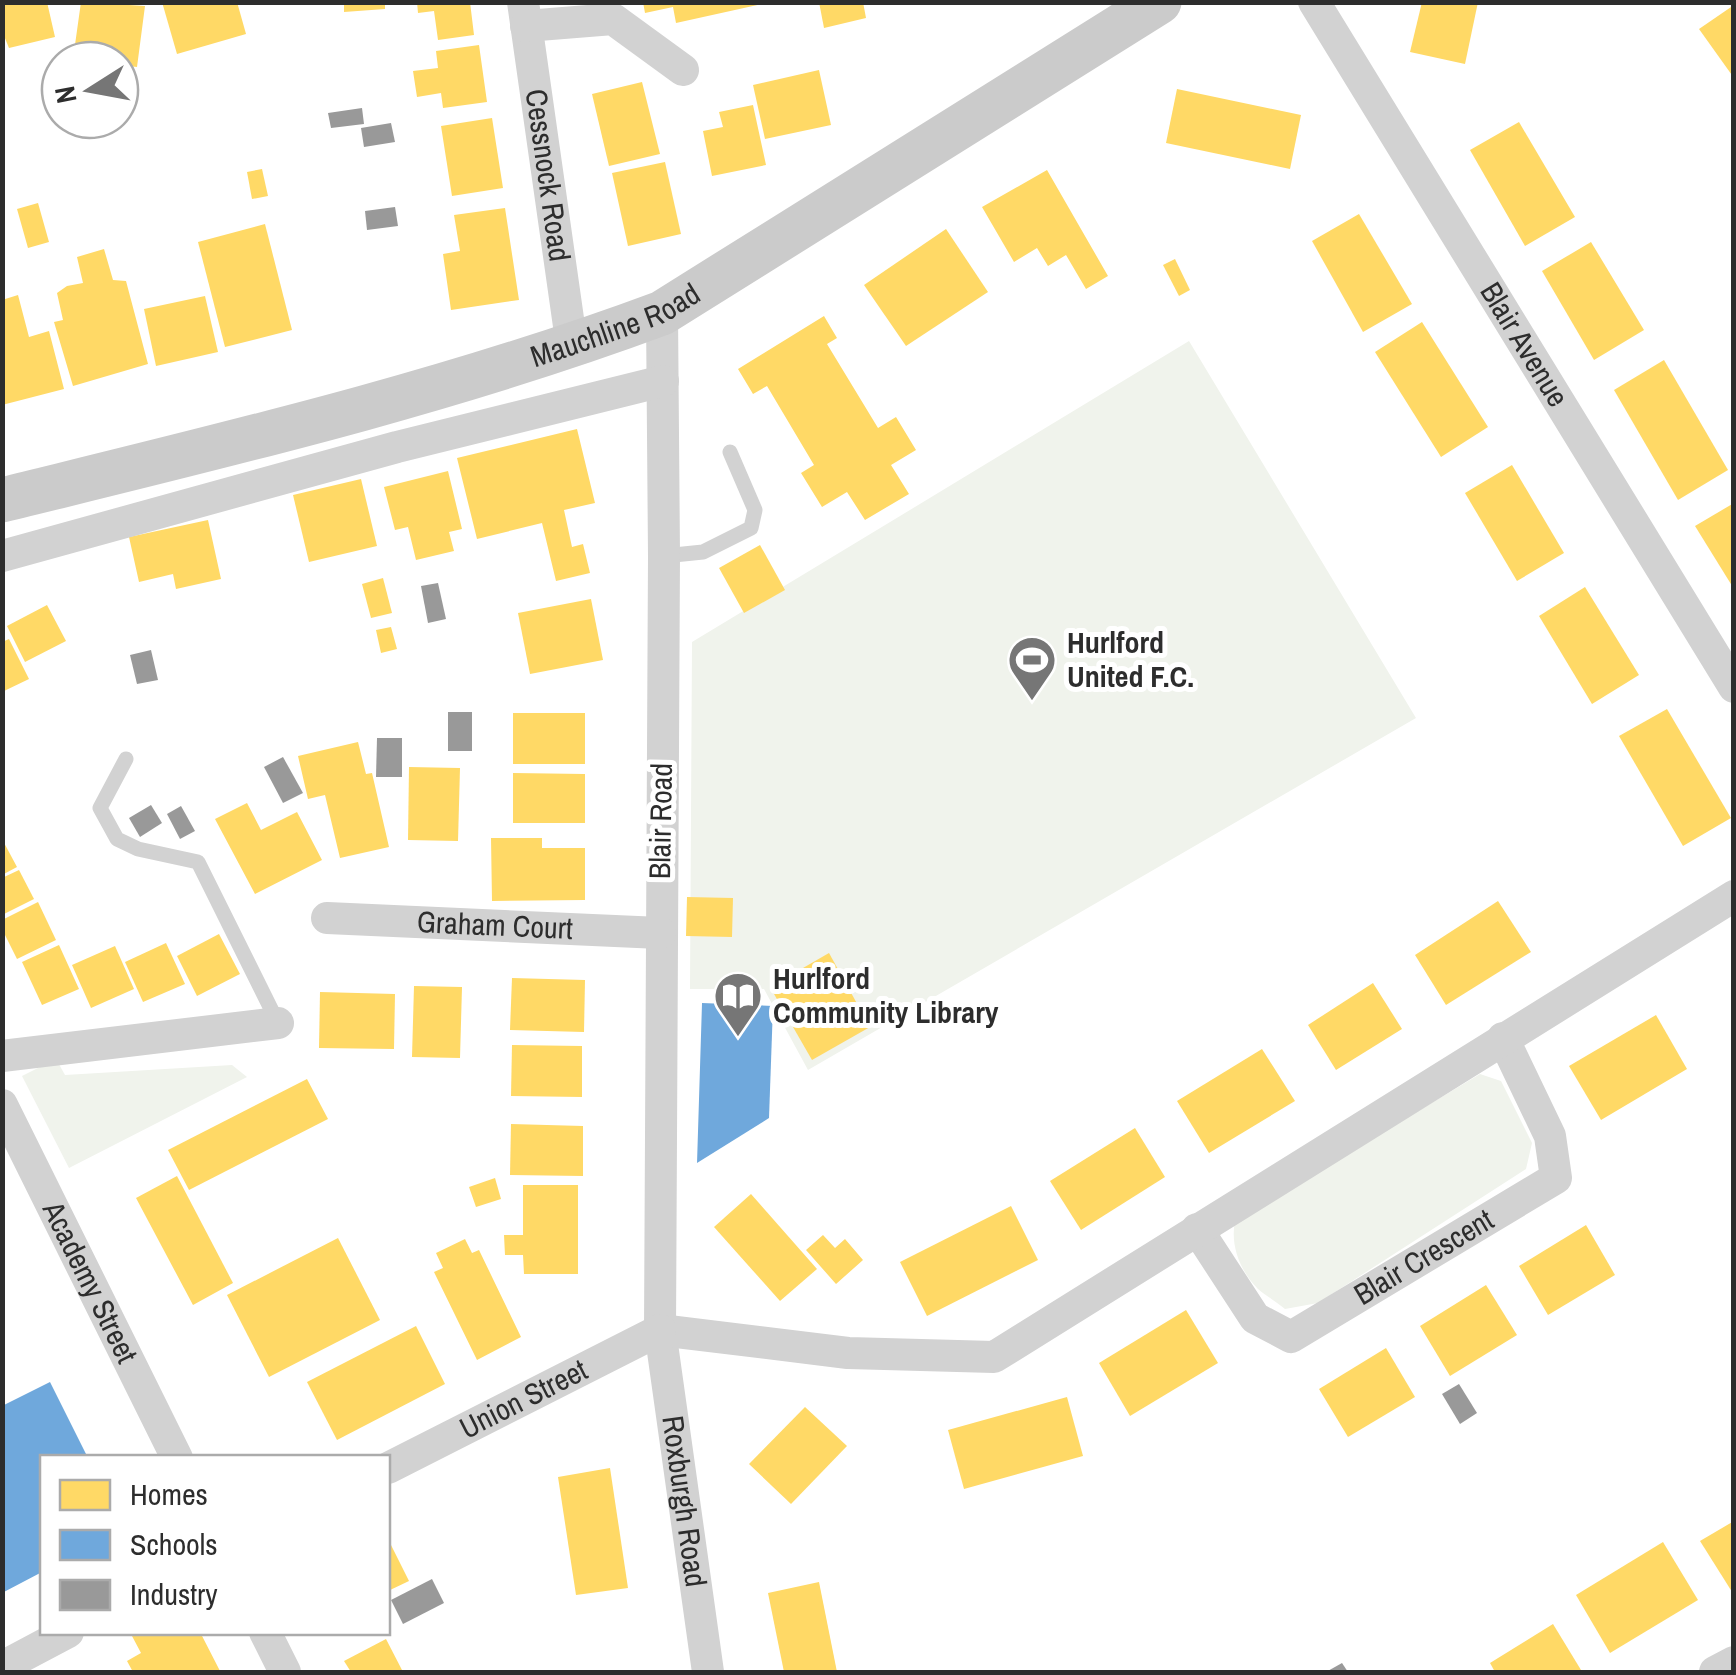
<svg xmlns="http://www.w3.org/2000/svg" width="1736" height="1675" font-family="'Archivo Narrow',sans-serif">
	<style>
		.grass { fill: #f0f3ec }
		.homes { fill: #ffd966 }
		.schools { fill: #6fa8dc }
		.industry { fill: #999 }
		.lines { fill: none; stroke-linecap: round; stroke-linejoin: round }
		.service { stroke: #d2d2d2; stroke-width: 15 }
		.minor { stroke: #d2d2d2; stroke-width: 32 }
		.secondary { stroke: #cbcbcb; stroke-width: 45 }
		.labels { text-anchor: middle; stroke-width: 10; stroke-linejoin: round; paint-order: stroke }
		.street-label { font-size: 30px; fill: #2d2d2d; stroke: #fff }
		.poi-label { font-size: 30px; font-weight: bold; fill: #2d2d2d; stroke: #fff; text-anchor: start }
	</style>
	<rect width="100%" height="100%" fill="#fff"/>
	<g class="grass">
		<path d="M1189,341L1416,718L808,1070L764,989H690L692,642Z"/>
		<path d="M56,1059L65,1075L232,1065L247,1077L69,1168L22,1076Z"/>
		<path d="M1480,1074L1501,1081L1532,1143L1526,1169L1318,1303L1285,1309C1277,1302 1266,1296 1258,1289C1240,1271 1230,1245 1235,1221Z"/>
	</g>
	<g class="homes">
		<path d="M2,2H47L55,37L9,48L2,31Z"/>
		<path d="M81,2L145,6L137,67L120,65V60L73,59Z"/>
		<path d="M162,2H237L246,34L177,54Z"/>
		<path d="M344,2H385V9L344,12Z"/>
		<path d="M417,2H470L474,35L438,40L434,11L418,13Z"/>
		<path d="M643,2H761L762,4L676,23L673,7L645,13Z"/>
		<path d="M819,2H863L866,18L824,28Z"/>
		<path d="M1422,2H1478L1465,64L1410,52Z"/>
		<path d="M1734,5V78L1699,29Z"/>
		<path d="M479,45L487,102L443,108L441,93L417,97L413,71L438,68L436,51Z"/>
		<path d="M819,70L831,125L765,139L753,85Z"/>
		<path d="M642,82L660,154L609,166L592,94Z"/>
		<path d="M1177,89L1301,115L1290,169L1166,143Z"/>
		<path d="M753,105L766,165L712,176L703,131L723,127L719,112Z"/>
		<path d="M492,118L503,188L452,196L441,126Z"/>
		<path d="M1519,122L1575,217L1525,246L1470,150Z"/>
		<path d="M665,162L681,234L628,246L612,173Z"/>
		<path d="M262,169L268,196L252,199L247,172Z"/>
		<path d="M1047,170L1108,276L1086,289L1066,255L1048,266L1037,248L1014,262L982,207Z"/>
		<path d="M38,203L49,242L28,248L17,209Z"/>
		<path d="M505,208L519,300L451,310L443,254L460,251L454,215Z"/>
		<path d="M1359,214L1412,304L1363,332L1312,241Z"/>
		<path d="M265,224L292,330L225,347L198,242Z"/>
		<path d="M946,229L988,292L906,346L864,285Z"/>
		<path d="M1591,242L1644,330L1594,360L1542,271Z"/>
		<path d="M104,249L113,280L126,281L148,364L73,386L54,322L63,320L57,293L67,286L83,283L77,257Z"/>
		<path d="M1175,259L1190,290L1179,296L1163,265Z"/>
		<path d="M18,295L29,337L49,331L64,389L2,405V300Z"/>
		<path d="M205,296L218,352L156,366L144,309Z"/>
		<path d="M824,316L837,338L827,344L878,428L896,417L916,450L891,465L909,494L865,520L847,492L822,507L801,473L814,465L767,386L753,394L738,369Z"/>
		<path d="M1422,322L1488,427L1441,457L1375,352Z"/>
		<path d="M1664,360L1728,470L1678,500L1614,390Z"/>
		<path d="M577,429L595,503L564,510L572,547L583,544L590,573L556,581L542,523L477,539L457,458Z"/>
		<path d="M1512,465L1564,553L1517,581L1465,493Z"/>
		<path d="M448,471L462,529L449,532L454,551L416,560L408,527L395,530L384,487Z"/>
		<path d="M361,479L377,546L309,562L293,495Z"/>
		<path d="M1734,503V589L1695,526Z"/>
		<path d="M208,520L221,579L176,589L173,574L139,582L129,537Z"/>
		<path d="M760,545L785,590L744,613L719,568Z"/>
		<path d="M383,578L392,613L371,618L362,584Z"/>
		<path d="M1585,587L1639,675L1592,704L1539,616Z"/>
		<path d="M591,599L603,660L530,674L518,613Z"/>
		<path d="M47,605L66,641L25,662L7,626Z"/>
		<path d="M391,627L397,649L381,653L376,630Z"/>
		<path d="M9,639L29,679L2,692V642Z"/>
		<path d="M1667,709L1731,818L1683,846L1619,736Z"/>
		<rect x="513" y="713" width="72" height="51"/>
		<path d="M358,742L366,774L372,773L389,847L340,858L325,795L308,799L298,756Z"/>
		<path d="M409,767L460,768L458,841L408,840Z"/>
		<path d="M513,773L585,774V823H513Z"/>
		<path d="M247,803L261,830L297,812L322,860L255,894L215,819Z"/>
		<path d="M491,838H542V848H585V900L492,901Z"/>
		<path d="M2,839L17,867L2,875Z"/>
		<path d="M19,870L34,899L2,915V878Z"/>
		<path d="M687,897L733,898L732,937L686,936Z"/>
		<path d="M1498,901L1531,952L1446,1005L1415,955Z"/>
		<path d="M38,902L56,940L17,959L2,929V920Z"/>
		<path d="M219,934L240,974L197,996L177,956Z"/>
		<path d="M166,943L185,984L143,1002L125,962Z"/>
		<path d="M59,945L79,989L42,1005L22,962Z"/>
		<path d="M115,946L134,989L91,1008L72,965Z"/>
		<path d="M829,953L870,1027L812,1060L770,987Z"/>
		<path d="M512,978L585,980L584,1032L510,1030Z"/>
		<path d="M1373,983L1402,1029L1336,1070L1308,1025Z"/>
		<path d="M414,986L462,987L460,1058L412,1057Z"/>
		<path d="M320,992L395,994L394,1049L319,1048Z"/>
		<path d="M1656,1015L1687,1069L1601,1120L1569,1066Z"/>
		<path d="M512,1045L582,1046V1097L511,1096Z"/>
		<path d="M1262,1049L1295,1101L1209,1153L1177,1101Z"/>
		<path d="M307,1079L328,1119L189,1190L168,1150Z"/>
		<path d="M511,1124L583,1126V1176L510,1175Z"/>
		<path d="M1135,1128L1165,1177L1081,1230L1050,1181Z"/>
		<path d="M177,1176L233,1283L193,1305L136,1198Z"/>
		<path d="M495,1178L501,1199L476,1207L469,1187Z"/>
		<path d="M523,1185H578V1274H524L523,1255H505L504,1235H523Z"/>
		<path d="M751,1194L817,1269L780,1301L714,1227Z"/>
		<path d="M1011,1206L1038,1260L927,1316L900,1262Z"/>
		<path d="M1586,1225L1615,1275L1548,1315L1519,1266Z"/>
		<path d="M823,1235L835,1248L845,1239L863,1260L836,1284L806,1250Z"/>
		<path d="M338,1238L380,1320L269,1377L227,1295Z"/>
		<path d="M465,1239L472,1253L479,1250L521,1337L477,1360L434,1272L443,1268L436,1253Z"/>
		<path d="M1486,1285L1517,1335L1450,1376L1420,1326Z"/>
		<path d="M1186,1310L1218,1363L1130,1416L1099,1363Z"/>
		<path d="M416,1326L445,1384L337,1440L307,1382Z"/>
		<path d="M1386,1348L1415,1397L1348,1437L1319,1389Z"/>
		<path d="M1067,1397L1083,1456L964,1489L948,1430Z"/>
		<path d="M805,1407L847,1446L791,1504L749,1464Z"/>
		<path d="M610,1468L628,1588L576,1595L558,1477Z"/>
		<path d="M1734,1521V1595L1700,1541Z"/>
		<path d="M1663,1542L1698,1600L1610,1653L1576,1595Z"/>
		<path d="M390,1543L409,1581L388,1591V1544Z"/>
		<path d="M819,1582L837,1672H784L768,1593Z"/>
		<path d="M1553,1624L1581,1670L1495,1672L1490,1663Z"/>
		<path d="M139,1632H200L220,1671L133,1672L127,1661L141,1653L132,1636Z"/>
		<path d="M386,1639L403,1672H351L344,1661Z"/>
	</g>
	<g class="schools">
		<path d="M702,1003L773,1006L769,1118L697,1163Z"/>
		<path d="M50,1382L88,1458H42V1572L2,1593V1406Z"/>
	</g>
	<g class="industry">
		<path d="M362,108L364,124L331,128L328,113Z"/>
		<path d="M391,123L395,142L364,147L361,128Z"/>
		<path d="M395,207L398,226L367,230L365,211Z"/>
		<path d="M438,583L446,619L428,623L421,586Z"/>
		<path d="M151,650L158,680L137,684L130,655Z"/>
		<rect x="448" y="712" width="24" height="39"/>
		<path d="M377,738H402V777H376Z"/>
		<path d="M283,757L303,793L283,803L264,767Z"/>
		<path d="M151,805L162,823L140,837L129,818Z"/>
		<path d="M181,806L195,831L180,839L167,814Z"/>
		<path d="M1459,1384L1477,1413L1460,1424L1442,1394Z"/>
		<path d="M432,1579L444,1603L403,1624L391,1600Z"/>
		<path d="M1342,1663L1348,1672H1326Z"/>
	</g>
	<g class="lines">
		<g class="service">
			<path d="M664,556L703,552L751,528L755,510L730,452"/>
			<path d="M126,759L100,808L117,839L138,849L198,862L278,1023"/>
		</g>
		<g class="minor">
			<path id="s1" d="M523,2L572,347"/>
			<path id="s2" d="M1314,2L1734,687"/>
			<path d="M526,26L613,19L683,70"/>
			<path id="s3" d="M662,313L664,556L660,1330L708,1672"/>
			<path d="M2,556L397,447L663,381"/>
			<path id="s4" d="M327,918L660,933"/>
			<path d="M2,1056L278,1023"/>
			<path id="s5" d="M2,1105L177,1458"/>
			<path id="s6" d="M1197,1229L1255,1318L1291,1337L1556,1178L1550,1136L1503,1038"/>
			<path d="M660,1330L848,1353L994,1357L1734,896"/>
			<path id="s7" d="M388,1468L660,1330"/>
			<path d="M265,1632L285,1672"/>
			<path d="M2,1667L68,1632"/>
			<path d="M1715,1672L1734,1662"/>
		</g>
		<path class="secondary" id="s8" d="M2,500C225,445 447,393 662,313L1159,2"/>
	</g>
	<defs>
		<g id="stadium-pin" transform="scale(2.5)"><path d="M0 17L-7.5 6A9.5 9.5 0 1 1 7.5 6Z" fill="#767676" stroke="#fff"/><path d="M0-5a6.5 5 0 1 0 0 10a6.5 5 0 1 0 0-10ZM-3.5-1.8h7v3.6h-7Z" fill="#fff"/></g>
		<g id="library-pin" transform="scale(2.5)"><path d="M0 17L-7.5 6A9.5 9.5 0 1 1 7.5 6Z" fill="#767676" stroke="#fff"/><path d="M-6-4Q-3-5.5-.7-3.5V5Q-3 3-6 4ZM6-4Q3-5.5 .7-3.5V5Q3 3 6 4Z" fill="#fff"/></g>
	</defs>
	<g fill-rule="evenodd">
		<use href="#stadium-pin" x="1032" y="660"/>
		<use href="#library-pin" x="738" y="996"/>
	</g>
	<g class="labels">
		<g class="street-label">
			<text dy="10" stroke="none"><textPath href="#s1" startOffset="175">Cessnock Road</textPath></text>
			<text dy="10" stroke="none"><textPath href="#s8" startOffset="638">Mauchline Road</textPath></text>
			<text dy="10" stroke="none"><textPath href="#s2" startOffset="402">Blair Avenue</textPath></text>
			<text transform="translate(661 821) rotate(-89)" y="10">Blair Road</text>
			<text dy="10" stroke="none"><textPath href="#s4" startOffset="168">Graham Court</textPath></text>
			<text dy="10" stroke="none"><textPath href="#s6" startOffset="302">Blair Crescent</textPath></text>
			<text dy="10" stroke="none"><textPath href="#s5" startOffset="198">Academy Street</textPath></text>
			<text dy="10" stroke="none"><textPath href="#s7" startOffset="152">Union Street</textPath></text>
			<text dy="10" stroke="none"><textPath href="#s3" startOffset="1190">Roxburgh Road</textPath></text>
		</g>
		<g class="poi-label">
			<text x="1067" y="653">Hurlford<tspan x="1067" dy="34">United F.C.</tspan></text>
			<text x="773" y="989">Hurlford<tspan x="773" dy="34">Community Library</tspan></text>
		</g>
	</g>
	<rect width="1736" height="1675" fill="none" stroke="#2d2d2d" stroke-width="10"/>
	<rect x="40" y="1455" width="350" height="180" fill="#ffffff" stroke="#ababab" stroke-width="2.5"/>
	<rect x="60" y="1480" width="50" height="30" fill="#ffd966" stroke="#ababab" stroke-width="2.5"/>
	<text x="130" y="1505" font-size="30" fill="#2d2d2d">Homes</text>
	<rect x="60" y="1530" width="50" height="30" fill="#6fa8dc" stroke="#ababab" stroke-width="2.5"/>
	<text x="130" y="1555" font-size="30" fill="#2d2d2d">Schools</text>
	<rect x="60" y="1580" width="50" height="30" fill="#999999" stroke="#ababab" stroke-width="2.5"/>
	<text x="130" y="1605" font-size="30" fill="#2d2d2d">Industry</text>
	<g transform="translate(90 90) rotate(259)"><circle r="48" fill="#ffffff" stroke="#ababab" stroke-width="2.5"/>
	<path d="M0-8L18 38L0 25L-18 38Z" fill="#767676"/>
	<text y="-15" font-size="28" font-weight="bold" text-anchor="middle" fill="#2d2d2d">N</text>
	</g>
</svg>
